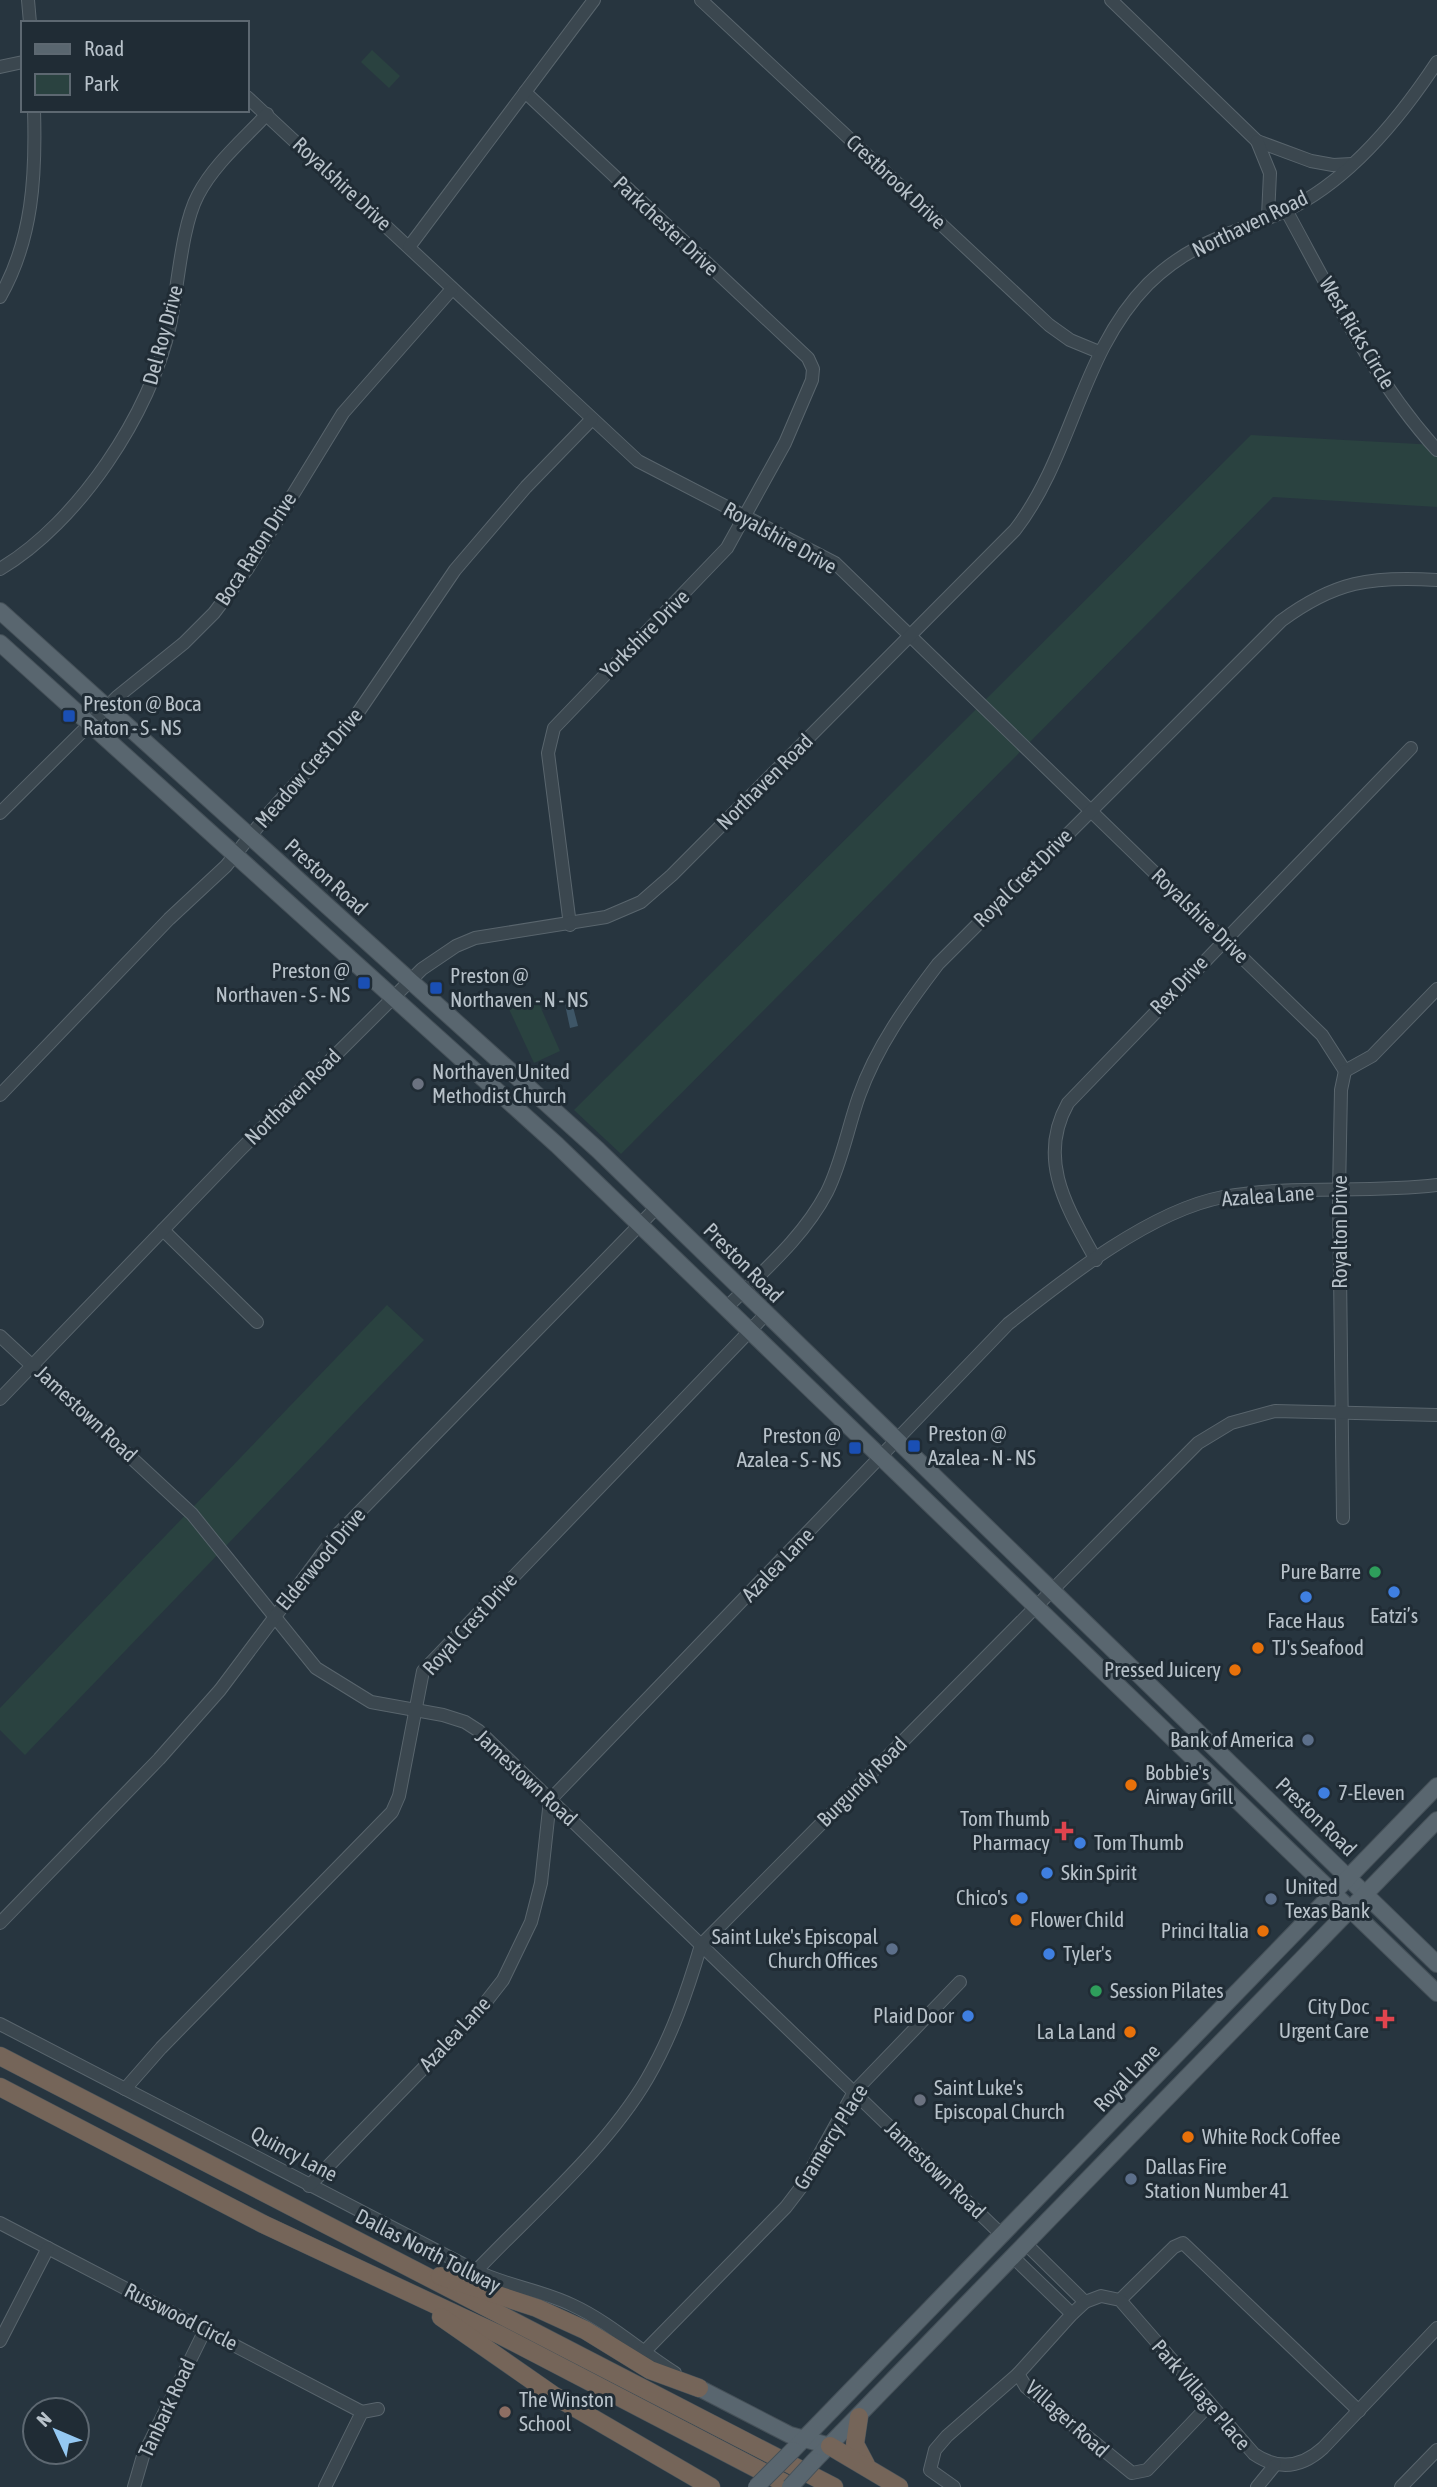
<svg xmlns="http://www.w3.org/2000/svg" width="1437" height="2487" font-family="'Asap Condensed',sans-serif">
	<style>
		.green { fill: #2a4240 }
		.water { fill: #3e5667 }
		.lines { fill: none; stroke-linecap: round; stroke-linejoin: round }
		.minor-casing { stroke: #59656d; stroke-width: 14 }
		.major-casing { stroke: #455058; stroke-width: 18 }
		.highway-casing { stroke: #46525a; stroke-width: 19 }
		.minor { stroke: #3b474f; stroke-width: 12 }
		.major { stroke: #59666f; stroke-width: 16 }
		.highway { stroke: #756559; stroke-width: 18 }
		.major-bridge-casing { stroke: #455058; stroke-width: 18; stroke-linecap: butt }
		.major-bridge { stroke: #59666f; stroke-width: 16 }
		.transit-dot { fill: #1a4fb4; stroke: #202c35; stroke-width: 2.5 }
		.worship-dot { fill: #6b7280; stroke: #202c35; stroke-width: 2.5 }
		.leisure-dot { fill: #2e9e5b; stroke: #202c35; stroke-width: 2.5 }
		.shop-dot { fill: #3f7fe0; stroke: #202c35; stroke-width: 2.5 }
		.food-dot { fill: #e8710a; stroke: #202c35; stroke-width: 2.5 }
		.service-dot { fill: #5c6f8a; stroke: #202c35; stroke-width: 2.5 }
		.health-dot { fill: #e0444e; stroke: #202c35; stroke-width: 2.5 }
		.education-dot { fill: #8d6e63; stroke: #202c35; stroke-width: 2.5 }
		.labels { text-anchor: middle; stroke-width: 6; stroke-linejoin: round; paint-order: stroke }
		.street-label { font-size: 21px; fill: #b8c2ca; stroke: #202c35 }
		.poi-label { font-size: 21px; fill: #b8c2ca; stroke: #202c35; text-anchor: start }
	</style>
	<rect width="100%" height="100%" fill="#27353f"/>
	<g class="green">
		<path d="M372,50L400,76L389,88L361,62Z"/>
		<path d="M1251,435L1437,445V507L1273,497L621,1154L574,1110Z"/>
		<path d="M536,997L560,1051L534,1063L509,1009Z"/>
		<path d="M387,1305L424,1340L25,1755L0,1730V1708Z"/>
	</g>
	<path class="water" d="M571,999L578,1026L570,1028L564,1000Z"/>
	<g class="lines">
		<g class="minor-casing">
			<g id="minor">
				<path d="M28,0L30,23"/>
				<path d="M701,0L1049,325L1070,340L1099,352"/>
				<path d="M1111,0L1257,141L1311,161L1333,165L1352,164"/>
				<path d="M0,67L23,62"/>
				<path d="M525,92L808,358L813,369L812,380L785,443L727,548L554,728L548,753L570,925"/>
				<path d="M247,97L638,461L835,563L1322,1035L1345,1071"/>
				<path d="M1257,141L1270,173L1268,216"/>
				<path d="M1286,210C1331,292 1374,381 1437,450"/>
				<path d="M409,247L594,0"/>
				<path d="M0,297C33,239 36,175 34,110"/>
				<path d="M0,569C78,523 151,413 170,325C178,289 181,227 198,195C214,164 244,139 267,114"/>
				<path d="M0,813L117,697L184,643L214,613L248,568L343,413L452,289"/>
				<path d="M1345,1071L1372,1056L1437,989"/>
				<path d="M0,1095L169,919L226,866L268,814L353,720L455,570L526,487L592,419"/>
				<path d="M163,1230L257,1322"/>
				<path d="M1096,1260C1068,1209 1036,1160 1068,1103L1411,748"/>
				<path d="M726,1308C762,1272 803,1238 827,1192C842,1162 848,1127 859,1096C877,1046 906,1006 938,964L1281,621C1335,581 1371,576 1437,580"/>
				<path d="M0,1336L192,1514L316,1668L371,1702L443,1715L465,1722L479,1731L1003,2236"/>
				<path d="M0,1399L240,1150L422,969L456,946L475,938L606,917L641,902L672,875L1015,530C1073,455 1080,353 1148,284C1193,240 1234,234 1287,210C1349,181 1400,118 1437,62"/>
				<path d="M1343,1518L1339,1192L1341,1090L1345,1071"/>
				<path d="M0,1923L159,1759L220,1690L334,1538L657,1207"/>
				<path d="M0,2024L476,2271C507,2286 541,2290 572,2305C609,2322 640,2351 675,2373"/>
				<path d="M125,2089L161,2048L392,1812L399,1796L423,1671L765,1315"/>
				<path d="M309,2186L478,2012L503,1980L531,1922L541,1883L550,1800L1008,1324C1066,1278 1150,1211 1223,1197C1293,1184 1366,1194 1437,1185"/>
				<path d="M0,2223L362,2412"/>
				<path d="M1026,2244L1085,2302"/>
				<path d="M1013,2257L1072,2314"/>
				<path d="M476,2271C532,2212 606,2149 647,2079C672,2036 687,1992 701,1945L1198,1443L1231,1423L1275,1411L1437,1415"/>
				<path d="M1120,2300L1174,2247L1183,2243L1359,2411"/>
				<path d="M0,2341L48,2248"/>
				<path d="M643,2353L786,2207L802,2186L854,2092L960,1982"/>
				<path d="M1018,2374L1026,2387L1132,2473L1147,2470L1210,2404"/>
				<path d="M134,2487L143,2456L205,2330"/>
				<path d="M325,2487L362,2412L378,2409"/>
				<path d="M954,2487L930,2470L935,2450L947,2436L1018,2374L1072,2314L1085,2302L1101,2296L1120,2300L1254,2454C1279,2471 1302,2467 1323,2448L1437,2328"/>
				<path d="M1257,2487L1275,2465"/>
				<path d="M1401,2487L1437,2450"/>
			</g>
		</g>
		<g class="major-casing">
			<g id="major">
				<path d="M0,611L598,1150L1437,1964"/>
				<path d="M0,643L557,1145L1437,1993"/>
				<path d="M699,2388L790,2435L830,2446"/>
				<path d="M793,2450L1437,1786"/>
				<path d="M814,2461L1437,1820"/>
			</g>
		</g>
		<g class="highway-casing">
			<g id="highway">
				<path d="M0,2056L834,2487"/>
				<path d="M0,2087L263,2224L500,2335L792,2487"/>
				<path d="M440,2276L537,2308L585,2330L650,2370L699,2388"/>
				<path d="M441,2317L553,2395L711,2487"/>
				<path d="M859,2417L855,2444L866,2465"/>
				<path d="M830,2446L899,2487"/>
			</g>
		</g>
		<use href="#minor" class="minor"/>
		<use href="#major" class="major"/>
		<use href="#highway" class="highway"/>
		<g class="major-bridge-casing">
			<g id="major-bridge">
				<path d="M756,2487L793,2450"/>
				<path d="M790,2487L814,2461"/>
			</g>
		</g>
		<use href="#major-bridge" class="major-bridge"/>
	</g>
	<g class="transit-dot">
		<rect x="62" y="709" width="14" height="14" rx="3.5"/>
		<rect x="357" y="976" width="14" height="14" rx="3.5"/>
		<rect x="429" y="981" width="14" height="14" rx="3.5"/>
		<rect x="907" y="1439" width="14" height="14" rx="3.5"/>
		<rect x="848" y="1441" width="14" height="14" rx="3.5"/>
	</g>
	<g class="worship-dot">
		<circle cx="418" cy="1084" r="7"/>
		<circle cx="920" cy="2100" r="7"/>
	</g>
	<g class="leisure-dot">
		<circle cx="1375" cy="1572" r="7"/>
		<circle cx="1096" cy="1991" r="7"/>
	</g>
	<g class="shop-dot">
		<circle cx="1394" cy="1592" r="7"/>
		<circle cx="1306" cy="1597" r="7"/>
		<circle cx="1324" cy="1793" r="7"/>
		<circle cx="1080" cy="1843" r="7"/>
		<circle cx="1047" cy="1873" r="7"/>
		<circle cx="1022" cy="1898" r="7"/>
		<circle cx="1049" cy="1954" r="7"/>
		<circle cx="968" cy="2016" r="7"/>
	</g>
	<g class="food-dot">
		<circle cx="1258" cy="1648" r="7"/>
		<circle cx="1235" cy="1670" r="7"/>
		<circle cx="1131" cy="1785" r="7"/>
		<circle cx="1016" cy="1920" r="7"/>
		<circle cx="1263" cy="1931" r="7"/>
		<circle cx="1130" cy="2032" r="7"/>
		<circle cx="1188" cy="2137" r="7"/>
	</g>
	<g class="service-dot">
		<circle cx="1308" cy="1740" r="7"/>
		<circle cx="1271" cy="1899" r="7"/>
		<circle cx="892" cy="1949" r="7"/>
		<circle cx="1131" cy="2179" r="7"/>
	</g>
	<g class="health-dot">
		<path d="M1060.5 1820.5h7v7h7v7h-7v7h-7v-7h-7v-7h7z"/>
		<path d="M1381.5 2008.5h7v7h7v7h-7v7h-7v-7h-7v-7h7z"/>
	</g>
	<circle class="education-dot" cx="505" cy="2412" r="7"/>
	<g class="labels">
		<g class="street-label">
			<text transform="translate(896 182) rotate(43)" y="7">Crestbrook Drive</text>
			<text transform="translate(342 184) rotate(43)" y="7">Royalshire Drive</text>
			<text transform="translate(1250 224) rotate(-26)" y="7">Northaven Road</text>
			<text transform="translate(666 226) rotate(43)" y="7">Parkchester Drive</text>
			<text transform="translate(1357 333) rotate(59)" y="7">West Ricks Circle</text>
			<text transform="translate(163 335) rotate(-75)" y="7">Del Roy Drive</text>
			<text transform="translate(780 538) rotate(29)" y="7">Royalshire Drive</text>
			<text transform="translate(256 549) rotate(-57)" y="7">Boca Raton Drive</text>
			<text transform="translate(645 634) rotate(-45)" y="7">Yorkshire Drive</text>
			<text transform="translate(309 768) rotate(-49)" y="7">Meadow Crest Drive</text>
			<text transform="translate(765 782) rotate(-45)" y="7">Northaven Road</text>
			<text transform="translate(326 877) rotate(42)" y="7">Preston Road</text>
			<text transform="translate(1023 878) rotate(-45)" y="7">Royal Crest Drive</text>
			<text transform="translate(1200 916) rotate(44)" y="7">Royalshire Drive</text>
			<text transform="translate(1179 985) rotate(-46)" y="7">Rex Drive</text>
			<text transform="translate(293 1097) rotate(-45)" y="7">Northaven Road</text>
			<text transform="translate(1268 1196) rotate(-4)" y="7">Azalea Lane</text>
			<text transform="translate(1340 1232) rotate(-90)" y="7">Royalton Drive</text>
			<text transform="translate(743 1263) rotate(45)" y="7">Preston Road</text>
			<text transform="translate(86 1414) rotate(43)" y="7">Jamestown Road</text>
			<text transform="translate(321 1559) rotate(-50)" y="7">Elderwood Drive</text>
			<text transform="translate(778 1565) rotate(-46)" y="7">Azalea Lane</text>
			<text transform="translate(470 1624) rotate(-48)" y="7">Royal Crest Drive</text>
			<text transform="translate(526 1778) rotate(43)" y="7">Jamestown Road</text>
			<text transform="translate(862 1782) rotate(-45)" y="7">Burgundy Road</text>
			<text transform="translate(1316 1817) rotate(44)" y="7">Preston Road</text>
			<text transform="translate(455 2034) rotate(-47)" y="7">Azalea Lane</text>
			<text transform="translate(1127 2078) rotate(-46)" y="7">Royal Lane</text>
			<text transform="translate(831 2137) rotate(-58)" y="7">Gramercy Place</text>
			<text transform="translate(294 2154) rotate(28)" y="7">Quincy Lane</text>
			<text transform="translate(935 2170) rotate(44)" y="7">Jamestown Road</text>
			<text transform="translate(428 2251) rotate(27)" y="7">Dallas North Tollway</text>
			<text transform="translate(181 2317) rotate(27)" y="7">Russwood Circle</text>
			<text transform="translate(1201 2395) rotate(49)" y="7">Park Village Place</text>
			<text transform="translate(167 2408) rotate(-65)" y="7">Tanbark Road</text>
			<text transform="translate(1067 2419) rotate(42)" y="7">Villager Road</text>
		</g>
		<g class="poi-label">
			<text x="83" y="711">Preston @ Boca<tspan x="83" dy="24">Raton - S - NS</tspan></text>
			<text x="350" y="978" text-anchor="end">Preston @<tspan x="350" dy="24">Northaven - S - NS</tspan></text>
			<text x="450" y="983">Preston @<tspan x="450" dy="24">Northaven - N - NS</tspan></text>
			<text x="432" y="1079">Northaven United<tspan x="432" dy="24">Methodist Church</tspan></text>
			<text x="928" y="1441">Preston @<tspan x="928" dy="24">Azalea - N - NS</tspan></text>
			<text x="841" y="1443" text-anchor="end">Preston @<tspan x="841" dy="24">Azalea - S - NS</tspan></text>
			<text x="1361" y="1579" text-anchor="end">Pure Barre</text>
			<text x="1394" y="1623" text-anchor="middle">Eatzi’s</text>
			<text x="1306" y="1628" text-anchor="middle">Face Haus</text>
			<text x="1272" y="1655">TJ's Seafood</text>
			<text x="1221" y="1677" text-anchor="end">Pressed Juicery</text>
			<text x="1294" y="1747" text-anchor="end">Bank of America</text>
			<text x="1145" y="1780">Bobbie's<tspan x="1145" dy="24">Airway Grill</tspan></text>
			<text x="1338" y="1800">7-Eleven</text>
			<text x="1050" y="1826" text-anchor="end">Tom Thumb<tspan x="1050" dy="24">Pharmacy</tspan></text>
			<text x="1094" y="1850">Tom Thumb</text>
			<text x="1061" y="1880">Skin Spirit</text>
			<text x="1285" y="1894">United<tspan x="1285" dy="24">Texas Bank</tspan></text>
			<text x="1008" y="1905" text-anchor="end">Chico's</text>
			<text x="1030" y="1927">Flower Child</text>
			<text x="1249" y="1938" text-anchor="end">Princi Italia</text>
			<text x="878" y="1944" text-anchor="end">Saint Luke's Episcopal<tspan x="878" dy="24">Church Offices</tspan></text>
			<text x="1063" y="1961">Tyler's</text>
			<text x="1110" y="1998">Session Pilates</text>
			<text x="1369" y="2014" text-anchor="end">City Doc<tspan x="1369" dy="24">Urgent Care</tspan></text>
			<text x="954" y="2023" text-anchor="end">Plaid Door</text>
			<text x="1116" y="2039" text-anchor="end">La La Land</text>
			<text x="934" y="2095">Saint Luke's<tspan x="934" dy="24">Episcopal Church</tspan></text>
			<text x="1202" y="2144">White Rock Coffee</text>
			<text x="1145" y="2174">Dallas Fire<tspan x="1145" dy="24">Station Number 41</tspan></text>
			<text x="519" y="2407">The Winston<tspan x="519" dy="24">School</tspan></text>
		</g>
	</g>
	<rect x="21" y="21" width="228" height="91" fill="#202c35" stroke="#5d6871" stroke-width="2"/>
	<rect x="35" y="44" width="35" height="10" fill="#59666f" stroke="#5d6871" stroke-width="2"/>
	<text x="84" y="56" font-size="21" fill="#b8c2ca">Road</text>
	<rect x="35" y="74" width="35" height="21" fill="#2a4240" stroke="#5d6871" stroke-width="2"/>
	<text x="84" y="91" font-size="21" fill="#b8c2ca">Park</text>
	<g transform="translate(56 2431) rotate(314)"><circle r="33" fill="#202c35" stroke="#5d6871" stroke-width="2"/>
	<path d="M0-5L12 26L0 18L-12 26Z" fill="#94c8f2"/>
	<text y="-10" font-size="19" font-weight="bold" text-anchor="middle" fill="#b8c2ca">N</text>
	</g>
</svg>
